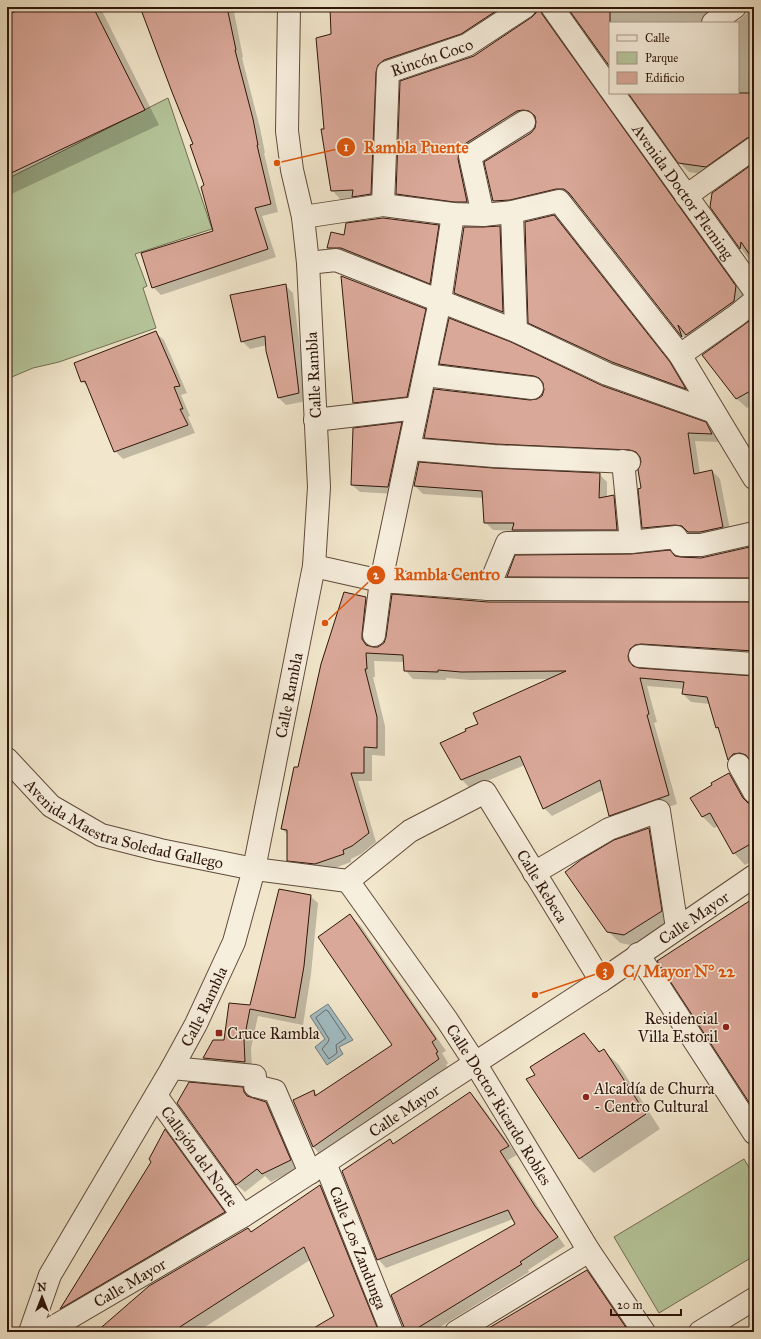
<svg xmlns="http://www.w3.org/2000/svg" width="761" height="1339" font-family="'IM FELL Great Primer',serif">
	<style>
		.green { fill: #b6c79c; stroke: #726e53 }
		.water { fill: #a1bcc3; stroke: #737a79 }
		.shadow { fill: #0003 }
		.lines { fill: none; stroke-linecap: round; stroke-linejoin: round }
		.shore { stroke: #686966; stroke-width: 1 }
		.building { fill: #daa899; stroke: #2f160a }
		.minor-casing { stroke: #604a3a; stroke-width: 24 }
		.minor { stroke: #f7efde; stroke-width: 22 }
		.poi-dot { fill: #8f2418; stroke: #f7efde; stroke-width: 1.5 }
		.labels { text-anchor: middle; stroke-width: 3; stroke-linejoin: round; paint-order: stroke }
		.street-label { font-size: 16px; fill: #2f160a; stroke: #f7efde }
		.poi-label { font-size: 16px; fill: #2f160a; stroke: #f7efde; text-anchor: start }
		.leader { fill: none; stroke: #df560c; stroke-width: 1.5 }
		.callout-dot { fill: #df560c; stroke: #f7efde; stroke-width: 1.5 }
		.mark-label { font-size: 12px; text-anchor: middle; font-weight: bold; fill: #fff }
		.callout-label { font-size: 17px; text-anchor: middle; font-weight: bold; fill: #df560c; stroke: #f7efde; stroke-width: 3; stroke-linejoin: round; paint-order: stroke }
	</style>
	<rect width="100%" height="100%" fill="#f2e7cc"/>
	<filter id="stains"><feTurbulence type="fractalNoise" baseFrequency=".005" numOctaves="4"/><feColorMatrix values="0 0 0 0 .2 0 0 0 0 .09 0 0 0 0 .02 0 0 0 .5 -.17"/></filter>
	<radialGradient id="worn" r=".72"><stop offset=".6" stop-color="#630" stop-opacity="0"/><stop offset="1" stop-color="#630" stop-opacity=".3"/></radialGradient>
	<g class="green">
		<path d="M168,98L212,229L135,254L147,286L143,288L156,328L59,362L33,368L7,379V244L9,243L7,239V179Z"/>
		<path d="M744,1159L754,1176V1256L659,1313L614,1237Z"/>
	</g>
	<path class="water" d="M328,1004L353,1040L339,1047L343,1054L327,1065L315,1047L325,1039L310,1016Z"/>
	<g class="shadow">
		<path d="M28,7H100L159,125L7,196V16Z"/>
		<path d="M141,7H233L243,57L242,58L260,128L265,153H264L278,212L262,216L276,257L161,295L153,287L214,232L206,186L194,144Z"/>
		<path d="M331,7H526L387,74L380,203L355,199L341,200L332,190L325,130L332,35Z"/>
		<path d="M538,7H541L549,17L551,25L745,296L697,344L687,335L690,344L683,336L574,199L567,198L504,211L494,201L531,133L536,129L537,120L534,119L473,155L477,211L407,204L397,194L474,56L533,18L537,13Z"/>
		<path d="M571,7H736L714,23H610V65Z"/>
		<path d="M748,7H754V148L716,176L689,172L679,162L630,93H738V23H736L747,13Z"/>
		<path d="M754,165V266L711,207Z"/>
		<path d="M554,216L562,224L677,371L692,395L621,370L537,331L529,323Z"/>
		<path d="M438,226L446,234L438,291L336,256L328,248L332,234L344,237Z"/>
		<path d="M500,227L507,235L510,319L463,301L455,293Z"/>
		<path d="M285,285L293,293L307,401L286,405L279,398L267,345L250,349L242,341Z"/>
		<path d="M425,310L433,318L415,404L362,410L354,402Z"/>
		<path d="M450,319L602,387L705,423L714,431L719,442L695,441L700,474L712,471L720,479L731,535L697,540L690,533L684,532L651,536L643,528L641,458L631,456L433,445L425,437L531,401L538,400L543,396L545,390L544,384L542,383L448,372L441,364Z"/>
		<path d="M754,321V403L747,408L737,399L703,355Z"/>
		<path d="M156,333L164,340L187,393L181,395L190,416L188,417L195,433L123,459L115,451L89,388L82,381Z"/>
		<path d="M401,423L409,431L396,494L360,492L352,485Z"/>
		<path d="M493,469L599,474L607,482V497L613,496L621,503L625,537L521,538L514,531L493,530L485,522L483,498L423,494L415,486Z"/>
		<path d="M754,547V585L516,584L508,576L675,557L701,558Z"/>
		<path d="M366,598L374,606L369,643L370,647L379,648L488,602L754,603V659L635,664L636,668L754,677V762L748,760L736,767L728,759L720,731L717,728L710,704L691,702L683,694L684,689L647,686L657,722L654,723L677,804L618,824L609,815L603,790L552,816L544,808L525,765L470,788L462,780L467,732L550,679L470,680L446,678V680L413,679L405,670L404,662L374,661L375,677H373L385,726V756L372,755V781H358L376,842L361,854L351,859V862L324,872L296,868L288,860V835L282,829L298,768Z"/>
		<path d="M729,774L740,786L754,809V860L745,865L734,853L718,826L714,828L702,816L714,786Z"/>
		<path d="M649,829L660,841L673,923L636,946L620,943L608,931Z"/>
		<path d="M310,896L318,903L311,974L303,1025L258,1016L251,1048L252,1069L211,1066L204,1058L214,1041H225L251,1006Z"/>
		<path d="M350,915L361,926L446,1051L442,1053L448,1063L446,1065L450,1070L324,1158L313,1147V1091L318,1095L393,1045Z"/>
		<path d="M584,1035L601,1052L604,1051L619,1065L660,1129L594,1173L579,1158L536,1075Z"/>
		<path d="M242,1088L251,1098L265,1102L273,1111L298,1168L271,1182L265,1176L245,1192L237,1185L178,1103Z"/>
		<path d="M470,1093L478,1101L517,1155L508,1160L544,1216L565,1246L528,1270L529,1272L432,1332H411L516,1225L513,1219L386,1268L378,1259L389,1140L394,1145Z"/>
		<path d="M165,1131L176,1142L236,1224L72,1320L61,1309L152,1161Z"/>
		<path d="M320,1187L330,1197L384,1332H309L335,1316L310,1260L197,1332H97L252,1233Z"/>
		<path d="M587,1271L595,1279L630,1332H484Z"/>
	</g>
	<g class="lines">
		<path class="shore" d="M326,1010L328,1011L346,1038L336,1045L337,1053L329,1059L322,1049L328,1042L329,1039L316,1018Z"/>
	</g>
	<g class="building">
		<path d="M25,7H93L145,110L7,175V15Z"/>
		<path d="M140,7H227L236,50H235L253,119L258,145H257L271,204L255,208L268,249L152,288L141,253L213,231L201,187L204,185L190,145L193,144L172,92Z"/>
		<path d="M330,7H502L461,34L384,60L378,65L376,72L371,194L352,197L353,190L331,191L321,129H324L316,38L331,34Z"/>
		<path d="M537,7H540L542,14L736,286L734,301L686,335L678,325L682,337L569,193L564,189H556L510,200L493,201L484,162L531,133L535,128L536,122L535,116L529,111L523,110L517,111L463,145L459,151L458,159L467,202H454L396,194L400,81L474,56L532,17L536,13Z"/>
		<path d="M567,7H610V67Z"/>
		<path d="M628,93H754V136L747,138L706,167L678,163Z"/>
		<path d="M754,163V261L741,242L740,249L710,207L712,193Z"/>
		<path d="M554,215L670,362L686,389L612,362L528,323L525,222Z"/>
		<path d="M383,218L439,225L430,284L341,248H327L331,232L344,235L346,223Z"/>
		<path d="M500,226L503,312L454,293L464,227H483Z"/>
		<path d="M341,276L426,309L407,397L353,403Z"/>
		<path d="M286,284L299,393L278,398L266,351L265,336L241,342L230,295Z"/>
		<path d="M449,318L511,342L603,386L706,422L712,434L688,433L694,474L712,470L723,527L700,532H688L682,526L675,525L642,528L638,489L641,488L638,470L641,462L640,457L636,452L630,450L495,444L424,438L434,389L530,400L537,399L542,396L544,390L543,383L539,378L534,376L439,364Z"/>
		<path d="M752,319L754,320V389L736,399L702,355Z"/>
		<path d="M156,331L180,386L174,387L183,409H180L188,425L114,452L85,381L81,382L74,363Z"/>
		<path d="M402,422L388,487L351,485L353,428Z"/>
		<path d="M419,462L493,468L600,473L599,498L614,495L617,530H512L514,523H484L482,491L414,486Z"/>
		<path d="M754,546V578L507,577L515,555L631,554L670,550L675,556L681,557L701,558Z"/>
		<path d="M344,592L366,597L362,634V639L366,645L373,647H378L384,643L386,637L392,594L488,602H754V651L641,644L635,645L630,649L628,656L629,661L633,666L639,668L754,676V766L746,755L740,753L733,754L728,760L718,727L716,728L707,697L682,694L684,682L640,678L649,714L647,715L669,795L609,816L600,780L543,809L520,756L461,780L440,743L466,731L465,729L478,724L473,713L566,671L461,672L438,670V672L404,671L403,655L366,653L367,669H365L377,717V748L364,747V773H351L369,833L352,846L343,850L344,854L315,864L287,861V830L281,829L294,767H298L321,664Z"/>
		<path d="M729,773L743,798L748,803L754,804V842L733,854L710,813L702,817L690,798L712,785L711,783Z"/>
		<path d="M649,828L662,911L624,935L607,932L565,872L582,859L614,840Z"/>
		<path d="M279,889L311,895L304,966L295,1018L250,1009L244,1040L245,1062L203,1058L213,1040H224L229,1003L250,1005Z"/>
		<path d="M754,898V1110L657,961Z"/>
		<path d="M350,914L436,1039L432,1042L438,1052L436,1053L439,1059L313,1147L293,1100L314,1090L315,1096L392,1045L318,937Z"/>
		<path d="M584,1033L599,1052L604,1049L646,1114L579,1159L526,1079L535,1075L530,1067Z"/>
		<path d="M189,1082L243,1087L244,1092L247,1096L266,1102L291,1160L262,1174L257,1169L236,1185L177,1103Z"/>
		<path d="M470,1092L509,1146L500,1151L535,1206L558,1237L520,1262L522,1264L411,1332H404V1327L391,1295L515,1224L508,1210L377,1260L342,1171L390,1139L393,1144Z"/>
		<path d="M165,1129L225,1212L60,1309L151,1162L149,1159Z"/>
		<path d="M320,1185L379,1332H307L334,1316L304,1247L172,1332H96L149,1286L248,1228L251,1232Z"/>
		<path d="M587,1270L629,1332H482Z"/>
	</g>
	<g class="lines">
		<g class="minor-casing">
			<g id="minor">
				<path d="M552,7L610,89"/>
				<path d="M713,23L735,7"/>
				<path id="s1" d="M613,93L754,290"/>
				<path d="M686,196L754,148"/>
				<path id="s2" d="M383,205L388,72L467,45L525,7"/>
				<path d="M512,212L516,331"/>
				<path d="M483,215L470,156L524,122"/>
				<path d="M303,217L383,205L453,214L483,215L512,212L559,201L680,355L754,478"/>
				<path d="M308,263L336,260L516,331L607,374L714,412"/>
				<path d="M680,355L737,315L754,301"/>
				<path d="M425,375L532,388"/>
				<path d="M315,420L417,408"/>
				<path d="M409,449L494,456L629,462"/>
				<path d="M623,461L631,542"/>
				<path d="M314,566L381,581L440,301L453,214"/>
				<path d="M488,589L507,543L631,542L676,537L681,545H701L754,533"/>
				<path d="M374,635L381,581L488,589L754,590"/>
				<path d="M640,656L754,664"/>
				<path id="s3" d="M7,759L51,806L101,835L160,850L254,869L348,881L410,831L485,792L601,981"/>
				<path d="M739,765L754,792"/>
				<path d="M534,873L609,829L659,811L677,928"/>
				<path id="s4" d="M348,881L447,1020L475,1063L589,1251L644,1332"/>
				<path d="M638,954L754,1133"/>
				<path d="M172,1068L255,1076V1086L275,1091L310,1173"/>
				<path id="s5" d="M157,1097L243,1216"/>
				<path id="s6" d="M325,1163L392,1332"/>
				<path id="s7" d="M30,1332L50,1275L172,1068L196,1024L234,942L254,869L314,566L319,487L308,263L303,217L292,170L287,131L289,7"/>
				<path id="s8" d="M45,1332L243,1216L325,1163L443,1084L601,981L754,876"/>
				<path d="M456,1332L589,1251"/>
				<path d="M700,1332L754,1299"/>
			</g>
		</g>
		<use href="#minor" class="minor"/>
	</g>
	<g class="poi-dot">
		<circle cx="726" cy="1027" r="4"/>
		<rect x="215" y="1029" width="8" height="8" rx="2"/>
		<circle cx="586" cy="1097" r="4"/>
	</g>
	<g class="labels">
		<g class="street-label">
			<text dy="6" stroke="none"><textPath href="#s2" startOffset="179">Rincón Coco</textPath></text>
			<text dy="6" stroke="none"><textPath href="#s1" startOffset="121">Avenida Doctor Fleming</textPath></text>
			<text transform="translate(313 375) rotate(-93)" y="6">Calle Rambla</text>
			<text dy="6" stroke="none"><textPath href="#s7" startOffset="694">Calle Rambla</textPath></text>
			<text dy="6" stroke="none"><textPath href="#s3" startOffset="139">Avenida Maestra Soledad Gallego</textPath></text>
			<text dy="6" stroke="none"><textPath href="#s3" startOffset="648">Calle Rebeca</textPath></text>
			<text dy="6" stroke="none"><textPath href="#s8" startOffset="770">Calle Mayor</textPath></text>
			<text dy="6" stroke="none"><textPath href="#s7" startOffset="370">Calle Rambla</textPath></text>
			<text dy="6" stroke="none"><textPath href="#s4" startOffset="270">Calle Doctor Ricardo Robles</textPath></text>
			<text dy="6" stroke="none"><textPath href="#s8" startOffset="422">Calle Mayor</textPath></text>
			<text dy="6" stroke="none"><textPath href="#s5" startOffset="73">Callejón del Norte</textPath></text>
			<text dy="6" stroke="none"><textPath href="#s6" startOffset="91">Calle Los Zandunga</textPath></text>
			<text dy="6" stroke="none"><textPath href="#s8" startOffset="98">Calle Mayor</textPath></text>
		</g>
		<g class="poi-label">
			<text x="718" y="1024" text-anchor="end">Residencial<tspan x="718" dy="18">Villa Estoril</tspan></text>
			<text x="227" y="1039">Cruce Rambla</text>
			<text x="594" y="1094">Alcaldía de Churra<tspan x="594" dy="18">- Centro Cultural</tspan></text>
		</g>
	</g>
	<path class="leader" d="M277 163L346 147M325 623L376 575M535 995L605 971"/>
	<g class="callout-dot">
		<circle cx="277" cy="163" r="4"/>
		<circle cx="325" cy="623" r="4"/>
		<circle cx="535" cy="995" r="4"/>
		<circle cx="346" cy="147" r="10"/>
		<circle cx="376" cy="575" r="10"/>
		<circle cx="605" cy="971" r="10"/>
	</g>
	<g class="mark-label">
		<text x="346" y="151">1</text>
		<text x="376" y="579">2</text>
		<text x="605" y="975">3</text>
	</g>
	<g class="callout-label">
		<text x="416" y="153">Rambla Puente</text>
		<text x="447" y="580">Rambla Centro</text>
		<text x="679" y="977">C/ Mayor N° 22</text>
	</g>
	<rect width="761" height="1339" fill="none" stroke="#f2e7cc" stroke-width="24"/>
	<rect x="8" y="8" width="745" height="1323" fill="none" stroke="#2f160a" stroke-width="2"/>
	<rect x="12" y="12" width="737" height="1315" fill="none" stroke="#2f160a"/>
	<rect x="609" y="22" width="130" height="72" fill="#f7efde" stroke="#a79889"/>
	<rect x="617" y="35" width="20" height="6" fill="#f7efde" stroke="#a79889"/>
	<text x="645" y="42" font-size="12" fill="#2f160a">Calle</text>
	<rect x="617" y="52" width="20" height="12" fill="#b6c79c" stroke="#a79889"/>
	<text x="645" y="62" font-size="12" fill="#2f160a">Parque</text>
	<rect x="617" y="72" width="20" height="12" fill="#daa899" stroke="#a79889"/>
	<text x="645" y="82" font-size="12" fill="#2f160a">Edificio</text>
	<g transform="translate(42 1297)" stroke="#f7efde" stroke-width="3" paint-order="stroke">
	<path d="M0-3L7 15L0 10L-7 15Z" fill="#2f160a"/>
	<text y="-6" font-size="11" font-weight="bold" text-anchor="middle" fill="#2f160a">N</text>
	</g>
	<path d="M611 1309v6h70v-6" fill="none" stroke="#2f160a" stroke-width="2"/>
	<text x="617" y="1309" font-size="12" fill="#2f160a" stroke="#f7efde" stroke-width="3" paint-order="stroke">20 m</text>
	<rect width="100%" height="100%" filter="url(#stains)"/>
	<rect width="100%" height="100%" fill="url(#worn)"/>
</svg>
